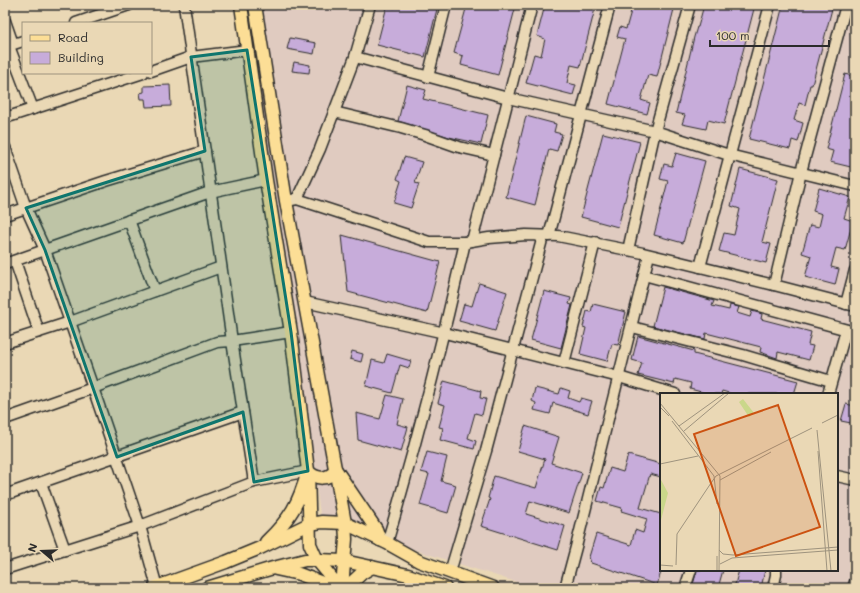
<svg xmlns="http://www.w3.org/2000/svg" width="860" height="593" font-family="Mali,sans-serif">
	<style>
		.built { fill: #e0cbc0; fill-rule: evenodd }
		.building { fill: #c7acda; stroke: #2b2b2b }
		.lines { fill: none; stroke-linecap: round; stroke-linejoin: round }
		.minor-casing { stroke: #2b2b2b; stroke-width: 13 }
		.major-casing { stroke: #2b2b2b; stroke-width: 15 }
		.minor { stroke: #ead8b5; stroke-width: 10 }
		.major { stroke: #fcde96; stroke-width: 12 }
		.marked { fill: #0f766e; fill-opacity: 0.2; stroke: #0f766e; stroke-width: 3; stroke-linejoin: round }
		.inset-road { fill: none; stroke: #9e937e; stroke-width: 1 }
		.view { fill: #cc5211; fill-opacity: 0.15; stroke: #cc5211; stroke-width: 2 }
		.inset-edge { fill: none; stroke: #2b2b2b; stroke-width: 2 }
	</style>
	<rect width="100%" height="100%" fill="#ead8b5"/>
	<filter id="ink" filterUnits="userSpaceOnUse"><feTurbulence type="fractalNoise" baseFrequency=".025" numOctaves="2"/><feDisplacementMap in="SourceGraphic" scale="8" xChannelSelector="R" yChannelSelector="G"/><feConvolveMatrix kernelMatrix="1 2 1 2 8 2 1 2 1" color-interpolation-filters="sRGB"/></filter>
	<g filter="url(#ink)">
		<path class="built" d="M246,5H855V588H535L321,520ZM661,394H837V570H661Z"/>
		<g class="building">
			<path d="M396,5H438L425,57L377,45L387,6L395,8Z"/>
			<path d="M467,5H516L498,75L461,65L463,56L454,53Z"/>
			<path d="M545,5H596L580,67L571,65L567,83L576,85L573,95L526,83L534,54L541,56L545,39L537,36Z"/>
			<path d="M616,5H675L657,77L648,75L641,100L650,103L647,114L608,104L625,39L617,37L620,27L626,29L631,11L616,7Z"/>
			<path d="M704,5H755L724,124L708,120L706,129L682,124L685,115L676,113L694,37L697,27H698Z"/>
			<path d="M783,5H833L812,85H810L805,105L799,103L794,120L803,123L798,142L792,140L790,149L749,139Z"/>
			<path d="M290,38L316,43L314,54L287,49Z"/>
			<path d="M294,62L310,65L309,73L292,71Z"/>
			<path d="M845,74L855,77V168L830,162L833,151L826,149Z"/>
			<path d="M170,85L171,106L146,107L145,99H141L140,93L144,92V86Z"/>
			<path d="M407,85L426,90L423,99L488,115L481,144L449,137L398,121Z"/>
			<path d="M526,116L556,124L554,132L562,134L557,151L549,149L535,205L506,197Z"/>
			<path d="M603,133L640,142L618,227L581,217Z"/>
			<path d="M676,153L705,161L683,243L654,235L668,181L660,179L664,164L672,166Z"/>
			<path d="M404,157L422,162L415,183L419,184L411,208L394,203L401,181L397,179Z"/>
			<path d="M740,169L778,179L762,242L771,244L766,263L719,251L724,233L734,235L740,209L731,206Z"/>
			<path d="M819,188L850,197L844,218L853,221L845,250L836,248L831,267L839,269L835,285L805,277L811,256L802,253L810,225L819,227L822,214L813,211Z"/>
			<path d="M342,235L440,262L427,313L348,292Z"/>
			<path d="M479,283L507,292L495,331L459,321L464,304L472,306Z"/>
			<path d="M663,287L714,301L712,306L729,310L730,305L739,307L737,313L750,317L752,311L762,314L761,319L811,332L808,345L813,346L809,360L778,352L777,358L760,352L761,347L706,333L705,339L653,326Z"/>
			<path d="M544,291L571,298L569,304L572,305L561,348L531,340Z"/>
			<path d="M593,304L626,312L618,345L612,344L607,361L580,354L586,328L583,327L587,311L591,312Z"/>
			<path d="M638,336L694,351V354L798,381L794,394H732L722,391L721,394H709L690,389L691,383L675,379L674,384L638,375L642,363L632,360Z"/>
			<path d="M352,351L363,354L361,362L350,359Z"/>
			<path d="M387,354L411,361L409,368L400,365L392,393L366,386L372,360L384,363Z"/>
			<path d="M444,381L481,391L480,398L486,399L482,415L475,413L468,438L476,441L474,449L440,440L443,428L439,427L445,405L438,403Z"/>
			<path d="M535,388L559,394L561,388L570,391L568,398L579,402L581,398L592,401L588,414L553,403L550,414L534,410L536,403L532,401Z"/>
			<path d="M387,395L403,399L397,424L408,427L401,452L358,440L356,413L380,419Z"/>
			<path d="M846,404L855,406L851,423L841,421Z"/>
			<path d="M525,426L559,437L551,463L582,473L569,513L530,501L526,514L565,526L558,550L481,526L490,499L488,498L494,476L536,488L545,459L518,451Z"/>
			<path d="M427,452L447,457L441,481L456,485L448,513L420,505L429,474L421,472Z"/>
			<path d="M628,455L661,464V477L650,474L640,508L661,514V572L657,585L591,563L589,557L596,534L631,545L635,530L643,533L647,519L621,511L622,508L597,501L601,487L604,488L610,468L623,472Z"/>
			<path d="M697,570H723L718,588H692Z"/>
			<path d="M739,570H765L761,588H734Z"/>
		</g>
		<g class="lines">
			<g class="minor-casing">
				<g id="minor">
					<path d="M184,5L232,341L254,482"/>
					<path d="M5,21L13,44"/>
					<path d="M76,23L129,5"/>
					<path d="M7,46L23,41"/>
					<path d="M9,46L33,109"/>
					<path d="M355,57L508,98L655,131L729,155L855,186"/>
					<path d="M151,71L191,57L247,50"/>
					<path d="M428,77L446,5"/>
					<path d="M334,112L401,128L425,135L459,147L494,155"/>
					<path d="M5,118L143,73"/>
					<path d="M5,147L26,208L45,250L93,388L140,526L157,587"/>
					<path d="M297,199L320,149L355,57L370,5"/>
					<path d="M286,201L297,199L429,242H465L489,238L526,235L558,236L643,253L774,285L855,306"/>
					<path d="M5,215L106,181L205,151"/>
					<path d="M129,220L155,291"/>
					<path d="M549,236L610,5"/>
					<path d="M472,241L532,5"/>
					<path d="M628,250L655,131L690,5"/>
					<path d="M15,261L39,332"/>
					<path d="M5,264L210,192L266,180"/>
					<path d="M700,267L770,5"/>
					<path d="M644,275L855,332"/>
					<path d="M774,285L801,172L846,5"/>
					<path d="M305,302L445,333L619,377L675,394"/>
					<path d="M846,304L855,270"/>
					<path d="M632,327L743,355L831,381"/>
					<path d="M5,343L70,322L221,267"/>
					<path d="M564,363L595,242"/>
					<path d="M828,394L846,330"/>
					<path d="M5,419L93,388L217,342L232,341L291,332"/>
					<path d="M837,476L855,480"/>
					<path d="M41,483L65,550"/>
					<path d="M5,495L243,412"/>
					<path d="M387,543C416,444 442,344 465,242"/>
					<path d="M5,569L140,526L254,482L308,471"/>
					<path d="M450,572L486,451L543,236"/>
					<path d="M565,588L576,547L649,255"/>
					<path d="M685,588L691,570"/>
					<path d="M773,588L776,575V570"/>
					<path d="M853,588L855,582"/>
				</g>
			</g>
			<g class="major-casing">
				<g id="major">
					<path d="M241,5L266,180L291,332L308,471L310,544L317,560L340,588"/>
					<path d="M255,5L286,201L345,523L346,539L342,588"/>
					<path d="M266,542C291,518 299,503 308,471C316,480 328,480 336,470L376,529L380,540"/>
					<path d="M276,569L299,574L336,588"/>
					<path d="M154,588L226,562L260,548L309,524L322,522L345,523L387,543L419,561L493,588"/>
					<path d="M207,588L273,568L305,560H317L344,561L408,575L445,588"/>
					<path d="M346,588L362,573L372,567"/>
				</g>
			</g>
			<use href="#minor" class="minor"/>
			<use href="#major" class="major"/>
		</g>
	</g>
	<path class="marked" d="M247,50L291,332L308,471L254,482L243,412L117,457L45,250L26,208L205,151L191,57Z"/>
	<g transform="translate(660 393)">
		<rect width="178" height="178" fill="#ead8b5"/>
		<path d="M83,6L94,20L89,24L79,9ZM0,85L8,100L0,131Z" fill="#cad78a"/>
		<path class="inset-road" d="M0,10L60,83L59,178M0,14L9,23M12,28L54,83L57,111M162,30L178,22M19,33L65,0M157,37L171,178M24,38L69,0M158,58L167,178M0,71L38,63M60,87L111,59M51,90L56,83L152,35M59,157L63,161L73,162L178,154M60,171L72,165L178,157M0,172L13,173M16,172L17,141L51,90M57,178V163"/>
		<path class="view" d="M118,12L160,134L76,163L34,41Z"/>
		<rect width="178" height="178" class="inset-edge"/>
	</g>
	<rect width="860" height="593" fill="none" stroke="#ead8b5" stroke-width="20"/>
	<rect x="10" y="10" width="840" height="573" fill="none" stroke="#2b2b2b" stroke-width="1.5" filter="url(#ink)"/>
	<rect x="22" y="22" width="130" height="52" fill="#ead8b5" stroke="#9e937e"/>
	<rect x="30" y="35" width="20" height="6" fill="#fcde96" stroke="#9e937e"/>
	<text x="58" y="42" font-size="12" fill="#2b2b2b">Road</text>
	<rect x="30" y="52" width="20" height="12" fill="#c7acda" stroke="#9e937e"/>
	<text x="58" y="62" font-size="12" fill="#2b2b2b">Building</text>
	<g transform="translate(42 551) rotate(289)" stroke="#ead8b5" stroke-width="3" paint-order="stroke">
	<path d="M0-3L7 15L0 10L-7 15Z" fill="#2b2b2b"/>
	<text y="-6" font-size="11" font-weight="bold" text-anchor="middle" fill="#2b2b2b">N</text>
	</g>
	<path d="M710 40v6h119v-6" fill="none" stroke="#2b2b2b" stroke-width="2"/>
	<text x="716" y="40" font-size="12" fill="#2b2b2b" stroke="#ead8b5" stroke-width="3" paint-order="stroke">100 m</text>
</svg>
